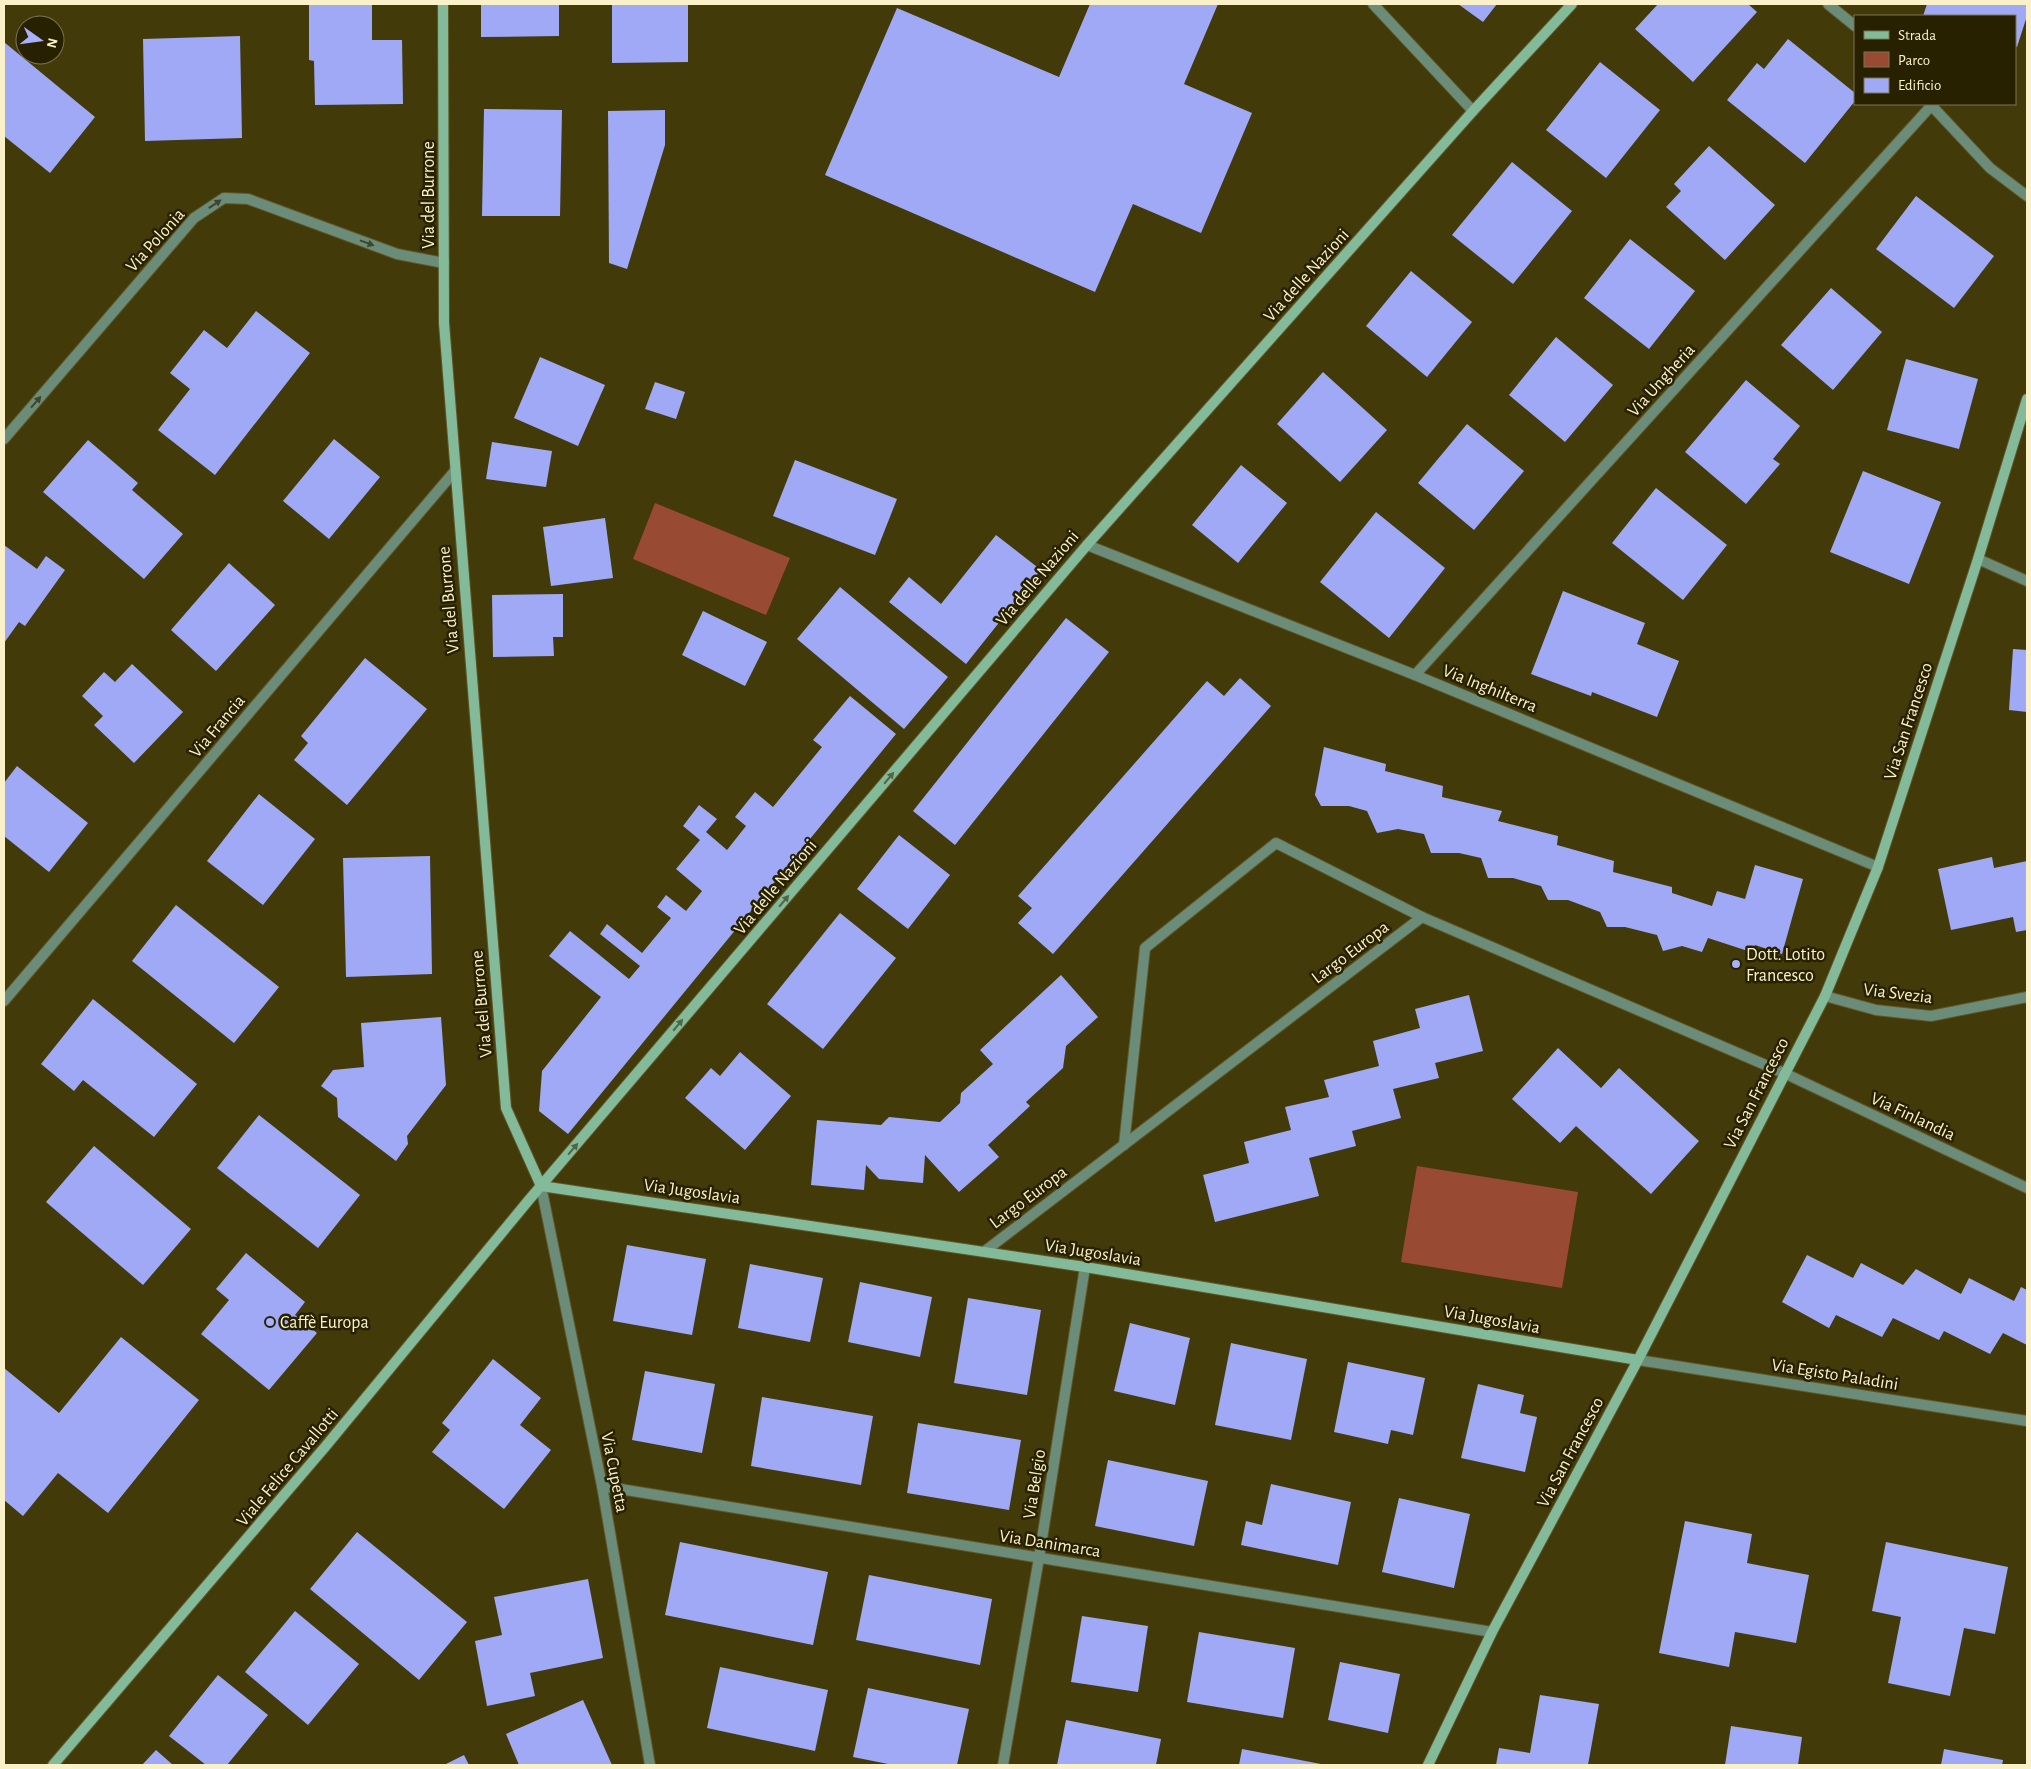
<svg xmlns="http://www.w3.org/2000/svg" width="2031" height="1769" font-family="'Alegreya Sans',sans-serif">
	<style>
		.green { fill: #994a32 }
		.building { fill: #a0a9f5 }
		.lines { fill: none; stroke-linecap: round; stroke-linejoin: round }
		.street-casing { stroke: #605728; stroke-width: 12 }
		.secondary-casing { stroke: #605728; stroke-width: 12 }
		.street { stroke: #6a8c78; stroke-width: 10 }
		.secondary { stroke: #83ba9a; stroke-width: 10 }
		.oneway { fill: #3f462a }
		.oneway2 { fill: #516645 }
		.poi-dot { fill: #a7b1fc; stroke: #282100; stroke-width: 2 }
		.labels { text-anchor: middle; stroke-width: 5; stroke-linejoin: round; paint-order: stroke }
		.street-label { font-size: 18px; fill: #faf1c8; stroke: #282100 }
		.poi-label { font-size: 18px; fill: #faf1c8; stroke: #282100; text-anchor: start }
	</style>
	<rect width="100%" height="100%" fill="#433a09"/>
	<g class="green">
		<path d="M655,503L790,558L766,615L633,559Z"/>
		<path d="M1417,1166L1578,1192L1562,1288L1401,1262Z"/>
	</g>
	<g class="building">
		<path d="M309,4H372V40H402L403,104L315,105L314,61L309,60Z"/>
		<path d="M481,4H559V36L481,37Z"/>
		<path d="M612,4H688V62L612,63Z"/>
		<path d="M1090,4H1218L1184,84L1252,113L1201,233L1133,204L1095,292L825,175L897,8L1059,77Z"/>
		<path d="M1458,4H1497L1483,22Z"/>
		<path d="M1658,4H1748L1757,12L1693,82L1635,29Z"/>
		<path d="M1927,4H2027V16L2017,47L2015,46V16H1923Z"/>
		<path d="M240,36L242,138L145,141L143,39Z"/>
		<path d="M1788,39L1855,93V101L1805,163L1727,100L1757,63L1764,69Z"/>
		<path d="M4,42L95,117L50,173L4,136Z"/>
		<path d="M1600,62L1660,110L1606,178L1546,130Z"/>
		<path d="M484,109L562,110L560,216H482Z"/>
		<path d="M665,110V145L627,269L609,263L608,111Z"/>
		<path d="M1709,146L1775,205L1725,260L1666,207L1681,191L1674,184Z"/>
		<path d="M1512,162L1572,211L1513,284L1452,235Z"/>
		<path d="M1916,196L1994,256L1954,308L1876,249Z"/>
		<path d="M1630,239L1695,291L1649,349L1584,298Z"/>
		<path d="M1411,271L1472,322L1427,377L1366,326Z"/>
		<path d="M1831,288L1882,332L1833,390L1781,345Z"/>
		<path d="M256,311L310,353L215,475L158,430L190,389L170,373L204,330L227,348Z"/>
		<path d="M1556,337L1613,385L1565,442L1509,395Z"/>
		<path d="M540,357L605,385L578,446L514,418Z"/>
		<path d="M1906,359L1978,379L1959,449L1887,430Z"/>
		<path d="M1323,372L1387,430L1340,482L1277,424Z"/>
		<path d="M1746,380L1800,426L1773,459L1780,464L1746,504L1685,452Z"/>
		<path d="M655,382L685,392L676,419L645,409Z"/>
		<path d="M1467,424L1524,471L1474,530L1418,483Z"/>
		<path d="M334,439L380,477L329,539L283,501Z"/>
		<path d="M88,440L138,483L132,490L183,534L144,579L43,492Z"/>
		<path d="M492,442L552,451L546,487L486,479Z"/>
		<path d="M795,460L897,499L875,555L773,516Z"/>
		<path d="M1241,465L1287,503L1238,563L1192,525Z"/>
		<path d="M1863,471L1941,502L1909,584L1830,552Z"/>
		<path d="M1656,488L1727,545L1683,600L1612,543Z"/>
		<path d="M1376,512L1445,568L1389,638L1320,582Z"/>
		<path d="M605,518L613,578L551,586L543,527Z"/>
		<path d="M996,535L1041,570L966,664L889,602L909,577L941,604Z"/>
		<path d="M4,545L37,569L46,556L65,570L25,626L19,622L4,643Z"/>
		<path d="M229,563L275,605L216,671L171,630Z"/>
		<path d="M840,587L948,677L904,729L797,639Z"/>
		<path d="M1563,591L1645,623L1637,644L1679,661L1657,717L1592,692L1591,696L1531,674Z"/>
		<path d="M563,594V637H553L554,656L493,657L492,595Z"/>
		<path d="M703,611L767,642L745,686L682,655Z"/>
		<path d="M1066,618L1109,652L955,845L913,811Z"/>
		<path d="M2013,649L2027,650V712L2009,710Z"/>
		<path d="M365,658L427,709L347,805L294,760L308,743L301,736Z"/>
		<path d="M132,664L183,712L134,763L94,725L103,716L82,696L104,672L115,682Z"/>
		<path d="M1240,678L1271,706L1053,954L1018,923L1032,908L1018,896L1207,681L1224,696Z"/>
		<path d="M850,696L896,734L568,1134L539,1111L542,1071L601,997L549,956L570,931L629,979L640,966L600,934L607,924L642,953L671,918L657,907L666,895L686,911L702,891L676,869L700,840L683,826L699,805L717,819L706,832L727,850L746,826L735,817L755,792L773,807L822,747L813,740Z"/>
		<path d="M1324,747L1386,764L1385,771L1443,786L1442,797L1502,811L1498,821L1558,836L1557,845L1614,861L1613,872L1672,887V893L1712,906L1717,891L1745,899L1755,865L1803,879L1782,954L1755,945L1751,952L1708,938L1702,952L1682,946L1663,951L1657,935L1625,927H1607L1600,912L1568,900H1548L1541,886L1513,878H1488L1481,858L1459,853H1431L1424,834L1398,829L1377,833L1367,811L1349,806H1321L1315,795Z"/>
		<path d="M17,766L88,823L49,872L4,836V783Z"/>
		<path d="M259,794L315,839L263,905L207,861Z"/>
		<path d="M899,835L950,875L908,929L857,889Z"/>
		<path d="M430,856L432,974L346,977L343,858Z"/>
		<path d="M1992,857L1994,868L2027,861V930L2016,932L2013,917L1951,930L1938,869Z"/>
		<path d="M176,905L279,987L234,1043L132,961Z"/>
		<path d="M840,913L896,958L823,1049L767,1004Z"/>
		<path d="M1061,975L1098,1017L1066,1046L1063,1068L1026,1102L1030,1106L988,1145L999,1157L959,1192L925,1155L923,1183L879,1179L866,1165L864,1190L811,1185L817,1120L881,1125L889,1117L940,1122L960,1103L961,1093L993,1064L980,1050Z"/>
		<path d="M1469,995L1483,1051L1435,1063L1439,1078L1393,1089L1401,1118L1352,1131L1356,1146L1309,1158L1319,1196L1215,1222L1203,1175L1249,1163L1244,1142L1291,1130L1285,1107L1329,1097L1324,1080L1379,1066L1373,1041L1420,1028L1415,1009Z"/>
		<path d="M93,999L197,1084L154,1137L83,1080L74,1091L41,1064Z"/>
		<path d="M441,1017L446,1085L407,1136L408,1144L396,1161L338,1117L337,1098L321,1086L333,1070L364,1067L361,1023Z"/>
		<path d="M1558,1048L1601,1088L1619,1068L1699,1141L1651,1194L1576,1126L1560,1143L1512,1099Z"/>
		<path d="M740,1052L791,1096L745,1150L685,1098L711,1068L720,1076Z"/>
		<path d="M259,1115L360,1195L318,1248L217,1168Z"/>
		<path d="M94,1146L191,1229L143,1285L46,1202Z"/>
		<path d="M627,1245L706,1259L692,1335L613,1321Z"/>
		<path d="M246,1253L305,1302L295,1315L317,1333L269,1390L201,1334L229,1300L216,1289Z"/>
		<path d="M1807,1255L1853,1278L1861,1263L1903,1285L1916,1269L1961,1294L1969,1278L2014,1301L2021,1287L2027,1290V1345L2003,1333L1990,1354L1944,1331L1939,1340L1893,1318L1882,1337L1836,1315L1829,1328L1782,1302Z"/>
		<path d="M750,1264L823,1278L810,1342L738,1328Z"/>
		<path d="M860,1282L932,1297L920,1357L848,1342Z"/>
		<path d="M968,1298L1041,1310L1027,1395L954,1383Z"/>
		<path d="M1130,1323L1190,1338L1175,1405L1114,1391Z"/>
		<path d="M121,1337L199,1400L108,1513L58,1473L23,1516L4,1500V1368L59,1413Z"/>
		<path d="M1231,1343L1307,1359L1291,1440L1215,1425Z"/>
		<path d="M493,1359L541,1398L520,1425L551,1450L504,1509L432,1452L450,1430L442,1423Z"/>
		<path d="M1348,1362L1425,1378L1413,1435L1391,1430L1388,1444L1334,1432Z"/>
		<path d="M645,1371L715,1384L702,1453L632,1440Z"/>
		<path d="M1478,1384L1524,1395L1520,1413L1537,1417L1525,1472L1461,1458Z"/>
		<path d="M762,1397L873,1416L861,1485L751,1466Z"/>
		<path d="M918,1423L1021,1440L1009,1510L907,1493Z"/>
		<path d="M1108,1460L1208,1481L1194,1546L1095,1526Z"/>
		<path d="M1271,1484L1351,1502L1338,1565L1241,1545L1246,1521L1262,1525Z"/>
		<path d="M1399,1498L1470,1514L1454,1588L1382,1572Z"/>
		<path d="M1685,1521L1752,1534L1747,1563L1809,1575L1796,1643L1735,1632L1729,1667L1659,1653Z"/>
		<path d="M357,1532L467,1622L419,1680L310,1589Z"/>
		<path d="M680,1542L828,1572L813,1645L665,1615Z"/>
		<path d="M1886,1542L2008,1567L1995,1634L1964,1628L1950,1696L1888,1683L1901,1617L1872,1611Z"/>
		<path d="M869,1575L992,1599L980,1665L856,1640Z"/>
		<path d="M588,1579L603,1658L530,1673L535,1696L487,1706L475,1641L502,1635L494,1597Z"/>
		<path d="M295,1611L359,1664L308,1725L245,1672Z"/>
		<path d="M1082,1616L1148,1626L1138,1692L1071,1682Z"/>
		<path d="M1199,1632L1295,1648L1283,1718L1187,1702Z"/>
		<path d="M1340,1662L1400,1674L1388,1733L1328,1720Z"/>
		<path d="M720,1667L828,1690L815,1751L707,1728Z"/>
		<path d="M218,1675L268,1715L227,1765H206L169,1736Z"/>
		<path d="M868,1688L969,1709L957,1765H893L853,1757Z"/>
		<path d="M1540,1695L1599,1704L1588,1765H1496L1499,1748L1530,1753Z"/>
		<path d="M583,1700L612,1765H519L506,1734Z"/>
		<path d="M1066,1720L1161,1739L1156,1765H1057Z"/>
		<path d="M1731,1726L1802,1737L1798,1765H1725Z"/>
		<path d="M1242,1749L1321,1764V1765H1239Z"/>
		<path d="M1944,1749L2003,1760L2002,1765H1941Z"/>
		<path d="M156,1750L173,1765H142Z"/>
		<path d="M464,1755L469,1765H444Z"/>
	</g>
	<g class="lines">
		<g class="street-casing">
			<g id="street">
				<path d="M1373,4L1473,111"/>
				<path d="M1828,4L1855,26"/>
				<path d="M1930,104L1990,168L2027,196"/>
				<path d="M4,439L194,218L224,198L248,199L397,254L444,263"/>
				<path d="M1087,545L1415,675L1878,867"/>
				<path d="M1978,559L2027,581"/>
				<path d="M1415,675L1931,106"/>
				<path d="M1825,996L1876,1010L1931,1016L2027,997"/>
				<path d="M4,1001L454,472"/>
				<path d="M1124,1145L1145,948L1276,843L1422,917"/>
				<path d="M541,1186L602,1486L650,1765"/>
				<path d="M985,1251L1422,917L1784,1073L2027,1188"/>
				<path d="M1638,1360L2027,1421"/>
				<path d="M602,1486L1492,1632"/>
				<path d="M1003,1765L1039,1558L1085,1267"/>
			</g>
		</g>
		<g class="secondary-casing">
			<g id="secondary">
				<path d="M443,4L444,323L506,1108L541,1186"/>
				<path d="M541,1186L1085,1267L1638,1360"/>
				<path d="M53,1765L325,1447L528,1201L1087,545L1473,111L1572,4"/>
				<path d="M1428,1765L1492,1632L1638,1360L1825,996L1878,867L1978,559L2027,399"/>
			</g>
		</g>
		<use href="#street" class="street"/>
		<use href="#secondary" class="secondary"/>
	</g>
	<defs><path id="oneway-solid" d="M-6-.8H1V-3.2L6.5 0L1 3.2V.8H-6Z" transform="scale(1.25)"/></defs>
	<g class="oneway">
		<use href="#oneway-solid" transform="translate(215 204) rotate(-34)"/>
		<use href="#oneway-solid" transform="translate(367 243) rotate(20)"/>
		<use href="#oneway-solid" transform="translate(36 402) rotate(-49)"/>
	</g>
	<g class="oneway2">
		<use href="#oneway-solid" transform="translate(889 778) rotate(-50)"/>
		<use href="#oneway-solid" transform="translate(784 901) rotate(-50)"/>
		<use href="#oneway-solid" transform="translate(678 1025) rotate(-50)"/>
		<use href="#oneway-solid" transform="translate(573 1149) rotate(-49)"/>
	</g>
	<g class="poi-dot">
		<circle cx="1736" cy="964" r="5"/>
		<circle cx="270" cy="1322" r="5"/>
	</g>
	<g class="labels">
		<g class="street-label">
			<text transform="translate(428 195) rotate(-90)" y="6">Via del Burrone</text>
			<text transform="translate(155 240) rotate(-48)" y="6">Via Polonia</text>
			<text transform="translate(1306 275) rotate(-48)" y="6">Via delle Nazioni</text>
			<text transform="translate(1661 380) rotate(-48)" y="6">Via Ungheria</text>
			<text transform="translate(1037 578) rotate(-50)" y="6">Via delle Nazioni</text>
			<text transform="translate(448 600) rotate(-95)" y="6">Via del Burrone</text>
			<text transform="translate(1490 688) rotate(22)" y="6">Via Inghilterra</text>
			<text transform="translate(1908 721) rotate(-72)" y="6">Via San Francesco</text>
			<text transform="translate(217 726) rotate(-50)" y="6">Via Francia</text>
			<text transform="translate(775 887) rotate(-50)" y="6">Via delle Nazioni</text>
			<text transform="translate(1350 952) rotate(-37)" y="6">Largo Europa</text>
			<text transform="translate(1898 993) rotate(7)" y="6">Via Svezia</text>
			<text transform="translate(481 1004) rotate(-95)" y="6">Via del Burrone</text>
			<text transform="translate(1756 1093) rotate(-63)" y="6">Via San Francesco</text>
			<text transform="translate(1913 1116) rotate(25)" y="6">Via Finlandia</text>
			<text transform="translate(692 1191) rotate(8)" y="6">Via Jugoslavia</text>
			<text transform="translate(1028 1197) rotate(-37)" y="6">Largo Europa</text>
			<text transform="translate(1093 1252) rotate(9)" y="6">Via Jugoslavia</text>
			<text transform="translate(1492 1319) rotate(10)" y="6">Via Jugoslavia</text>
			<text transform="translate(1835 1374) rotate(9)" y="6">Via Egisto Paladini</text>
			<text transform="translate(1570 1452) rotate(-62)" y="6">Via San Francesco</text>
			<text transform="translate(287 1467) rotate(-50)" y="6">Viale Felice Cavallotti</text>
			<text transform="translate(615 1472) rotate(79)" y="6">Via Cupetta</text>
			<text transform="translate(1034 1484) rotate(-81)" y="6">Via Belgio</text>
			<text transform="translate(1050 1543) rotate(9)" y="6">Via Danimarca</text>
		</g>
		<g class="poi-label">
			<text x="1746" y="960">Dott. Lotito<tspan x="1746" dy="21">Francesco</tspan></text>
			<text x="280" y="1328">Caffè Europa</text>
		</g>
	</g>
	<rect width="2031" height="1769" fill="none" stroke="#faf1c8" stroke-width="10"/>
	<rect x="1854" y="15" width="162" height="90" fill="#282100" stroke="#7c7450"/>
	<rect x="1864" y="31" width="25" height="8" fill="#83ba9a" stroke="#7c7450"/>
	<text x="1898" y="40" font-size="15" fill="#faf1c8">Strada</text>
	<rect x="1864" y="52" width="25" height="15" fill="#994a32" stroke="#7c7450"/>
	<text x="1898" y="65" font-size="15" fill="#faf1c8">Parco</text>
	<rect x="1864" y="78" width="25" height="15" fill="#a0a9f5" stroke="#7c7450"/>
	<text x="1898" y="90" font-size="15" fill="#faf1c8">Edificio</text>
	<g transform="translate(40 40) rotate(104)"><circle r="24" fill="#282100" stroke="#7c7450"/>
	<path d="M0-4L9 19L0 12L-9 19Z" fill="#a7b1fc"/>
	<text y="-8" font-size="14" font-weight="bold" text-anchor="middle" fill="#faf1c8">N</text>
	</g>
</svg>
